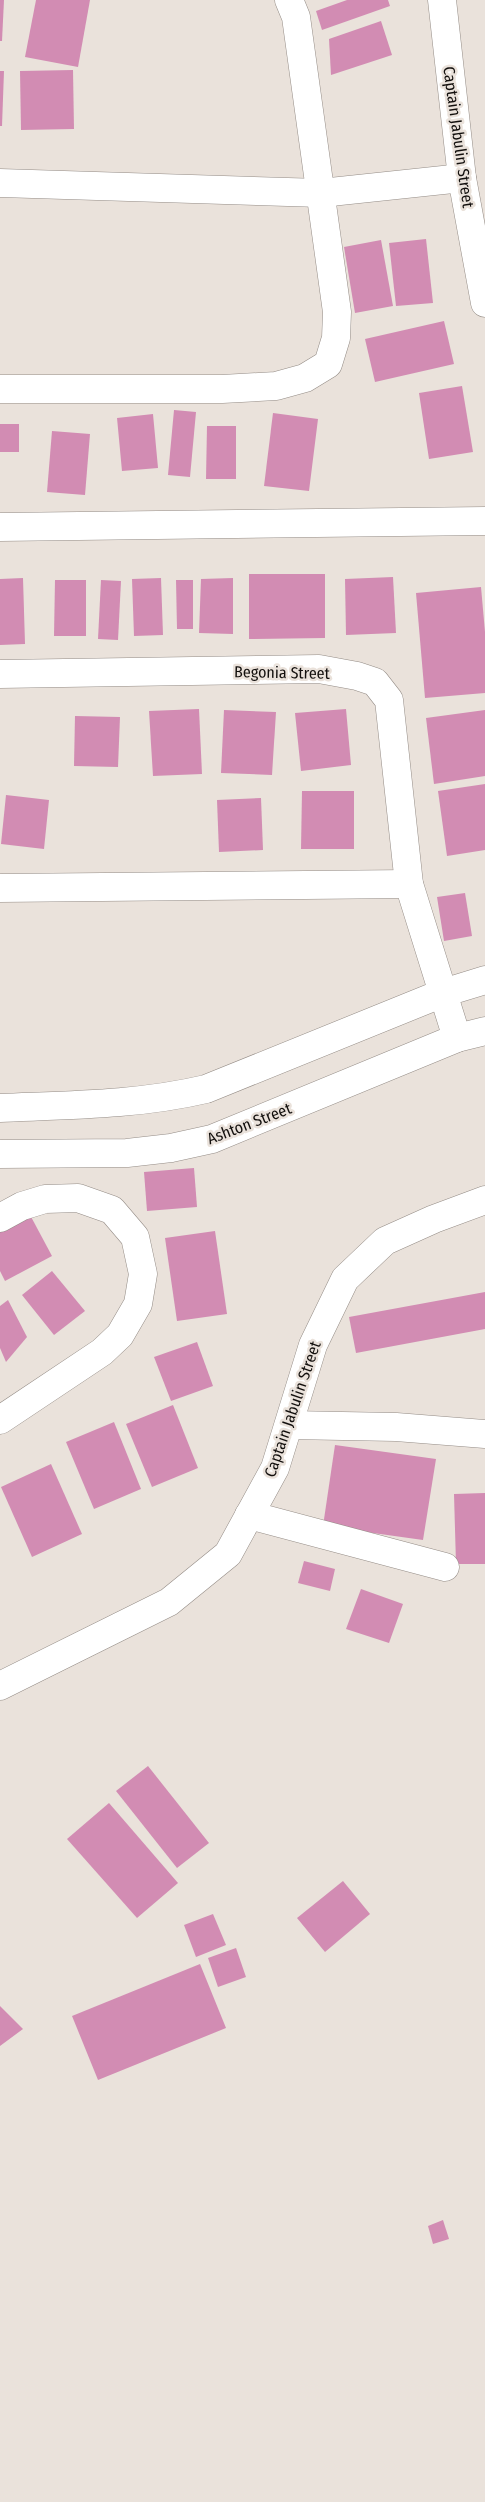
<svg xmlns="http://www.w3.org/2000/svg" width="485" height="2502" font-family="'Fira Sans Condensed',sans-serif">
	<style>
		.building { fill: #d28cb3 }
		.lines { fill: none; stroke-linecap: round; stroke-linejoin: round }
		.street-casing { stroke: #948c86; stroke-width: 29 }
		.secondary-casing { stroke: #948c86; stroke-width: 29 }
		.street { stroke: #fff; stroke-width: 28 }
		.secondary { stroke: #fff; stroke-width: 28 }
		.labels { text-anchor: middle; stroke-width: 5; stroke-linejoin: round; paint-order: stroke }
		.street-label { font-size: 16px; fill: #120f0d; stroke: #eae2db }
	</style>
	<rect width="100%" height="100%" fill="#eae2db"/>
	<g class="building">
		<path d="M0,0H4L2,41H0Z"/>
		<path d="M36,0H90L78,67L25,57Z"/>
		<path d="M347,0H388L390,6L322,30L316,11Z"/>
		<path d="M381,21L392,55L331,75L329,39Z"/>
		<path d="M73,70L74,129L21,130L20,71Z"/>
		<path d="M0,71H4L2,126H0Z"/>
		<path d="M426,239L433,303L396,306L389,243Z"/>
		<path d="M381,240L393,306L355,313L344,247Z"/>
		<path d="M444,321L454,364L375,382L365,339Z"/>
		<path d="M462,386L473,452L429,459L419,393Z"/>
		<path d="M174,410L196,412L190,477L168,475Z"/>
		<path d="M273,413L318,419L309,491L264,486Z"/>
		<path d="M153,414L158,468L122,471L117,418Z"/>
		<rect x="0" y="424" width="19" height="28"/>
		<path d="M207,426H236V479H206Z"/>
		<path d="M52,431L90,434L85,495L47,492Z"/>
		<path d="M249,574H325V638L249,639Z"/>
		<path d="M393,577L396,633L346,635L345,579Z"/>
		<path d="M23,578L25,644L0,645V579Z"/>
		<path d="M161,578L163,635L134,636L132,579Z"/>
		<path d="M233,578V634L199,633L201,579Z"/>
		<path d="M55,580H86V636H54Z"/>
		<path d="M101,580L121,581L118,640L98,639Z"/>
		<path d="M176,580H193V629H177Z"/>
		<path d="M481,587L485,632V693L425,698L416,593Z"/>
		<path d="M199,709L202,774L153,776L149,711Z"/>
		<path d="M346,709L351,765L301,771L295,713Z"/>
		<path d="M224,710L276,712L272,775L221,773Z"/>
		<path d="M485,710V776L434,784L426,718Z"/>
		<path d="M75,716L120,717L118,767L74,766Z"/>
		<path d="M485,784V850L447,856L438,791Z"/>
		<path d="M302,791H354V849H301Z"/>
		<path d="M6,795L49,800L44,849L1,844Z"/>
		<path d="M261,798L263,850L219,852L217,800Z"/>
		<path d="M465,893L472,936L444,941L437,897Z"/>
		<path d="M194,1168L197,1207L147,1211L144,1172Z"/>
		<path d="M29,1213L52,1256L5,1281L0,1271V1228Z"/>
		<path d="M215,1231L227,1314L177,1321L165,1238Z"/>
		<path d="M52,1271L85,1311L54,1335L22,1295Z"/>
		<path d="M485,1292V1329L356,1353L349,1317Z"/>
		<path d="M8,1300L27,1337L6,1362L0,1348V1306Z"/>
		<path d="M197,1342L213,1386L171,1401L154,1357Z"/>
		<path d="M173,1405L198,1468L152,1487L126,1424Z"/>
		<path d="M114,1422L141,1489L94,1509L66,1442Z"/>
		<path d="M335,1445L436,1459L423,1540L323,1526Z"/>
		<path d="M51,1464L82,1534L32,1557L1,1487Z"/>
		<path d="M485,1493V1564H456L454,1494Z"/>
		<path d="M304,1561L335,1569L330,1591L298,1583Z"/>
		<path d="M361,1589L403,1604L389,1643L346,1629Z"/>
		<path d="M148,1766L209,1843L177,1868L116,1791Z"/>
		<path d="M109,1803L178,1883L137,1918L67,1839Z"/>
		<path d="M343,1881L370,1914L325,1952L297,1918Z"/>
		<path d="M213,1914L226,1945L196,1957L184,1925Z"/>
		<path d="M236,1948L246,1977L218,1987L208,1958Z"/>
		<path d="M200,1964L226,2028L98,2080L72,2016Z"/>
		<path d="M0,2006L23,2029L0,2046Z"/>
		<path d="M443,2220L449,2239L433,2244L428,2226Z"/>
	</g>
	<g class="lines">
		<g class="street-casing">
			<g id="street">
				<path d="M0,183L321,193L462,178"/>
				<path d="M0,389H222L276,386L305,378L328,364L336,338L337,312L296,17L289,0"/>
				<path d="M0,527L485,521"/>
				<path d="M0,674L319,669L357,676L375,682L389,700L409,884L457,1038"/>
				<path d="M0,888L409,884"/>
				<path d="M0,1108C70,1105 138,1105 206,1089L443,993L485,980"/>
				<path d="M0,1154L127,1153L171,1148L212,1139L457,1038L485,1031"/>
				<path d="M0,1218L22,1206L45,1199L78,1198L112,1210L135,1237L143,1274L138,1304L120,1335L102,1352L0,1420"/>
				<path d="M289,1425L396,1427L485,1434"/>
				<path d="M249,1515L445,1567"/>
			</g>
		</g>
		<g class="secondary-casing">
			<g id="secondary">
				<path d="M442,0L462,178L485,303"/>
				<path d="M0,1686L169,1602L228,1554L275,1468L313,1345L345,1279L385,1241L434,1219L485,1200"/>
			</g>
		</g>
		<use href="#street" class="street"/>
		<use href="#secondary" class="secondary"/>
	</g>
	<g class="labels">
		<g class="street-label">
			<text transform="translate(459 137) rotate(82)" y="6">Captain Jabulin Street</text>
			<text transform="translate(282 672) rotate(1)" y="6">Begonia Street</text>
			<text transform="translate(249 1123) rotate(-21)" y="6">Ashton Street</text>
			<text transform="translate(292 1409) rotate(-71)" y="6">Captain Jabulin Street</text>
		</g>
	</g>
</svg>
